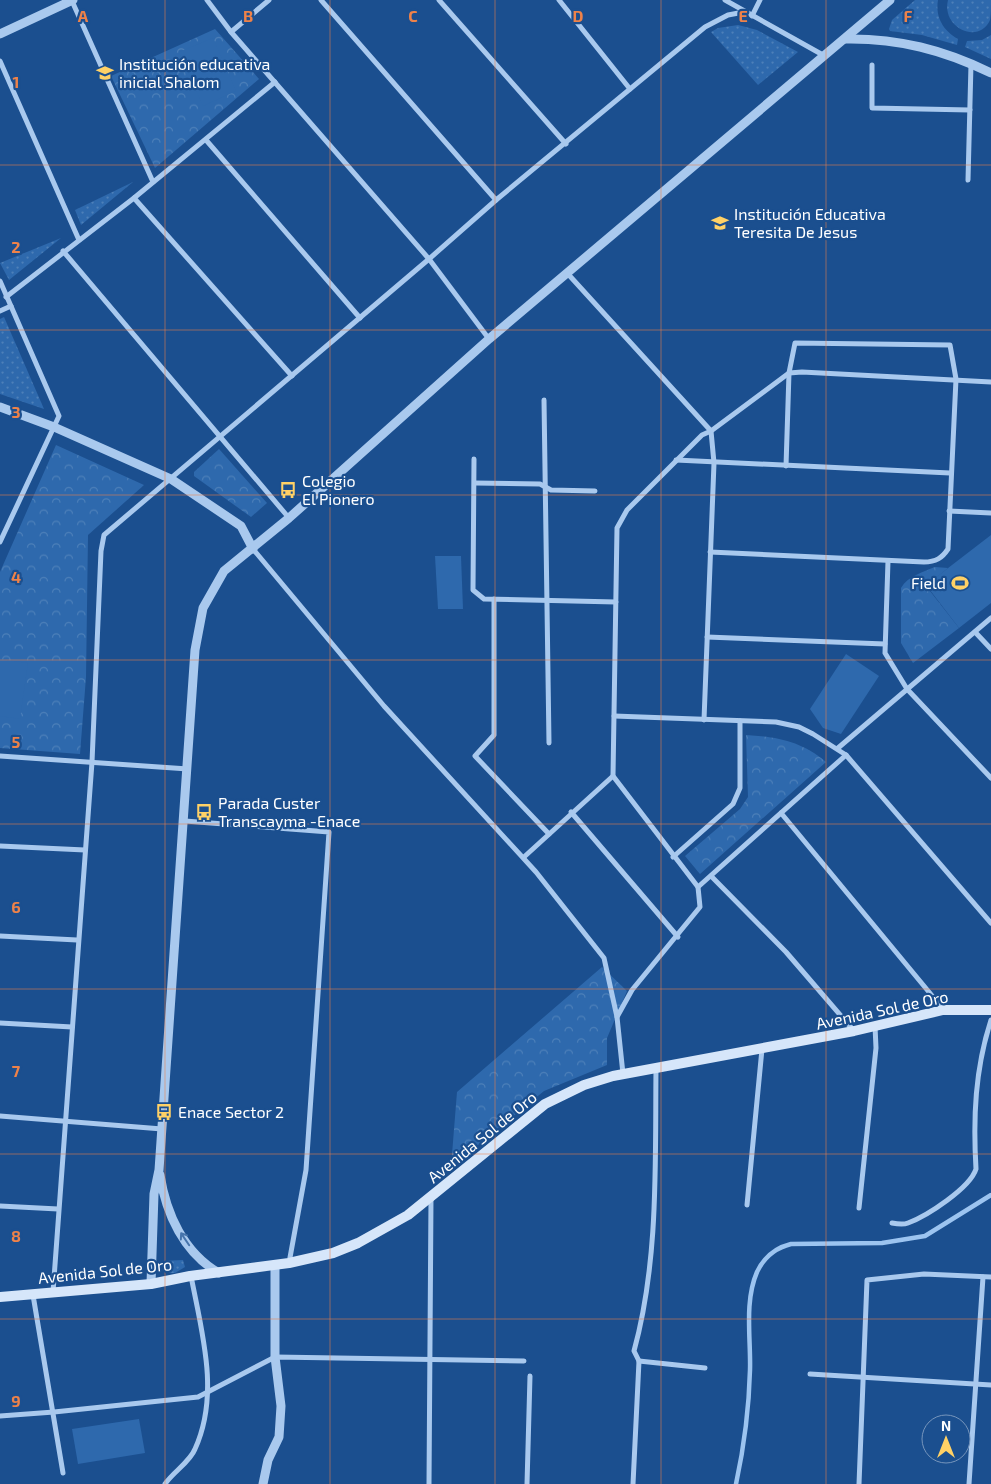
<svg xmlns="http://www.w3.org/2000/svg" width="991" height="1484" font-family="'Exo 2',sans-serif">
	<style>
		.grass { fill: url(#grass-dots) }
		.park { fill: url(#park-crowns) }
		.pitch { fill: #2e69ad }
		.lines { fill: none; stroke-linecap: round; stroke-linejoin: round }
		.stream { stroke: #9cc4f0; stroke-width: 4.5 }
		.minor { stroke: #a9c9ee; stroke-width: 5 }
		.tertiary { stroke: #a9c9ee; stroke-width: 9 }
		.secondary { stroke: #d6e6fa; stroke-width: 10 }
		.oneway { stroke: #4674ac }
		.grid { fill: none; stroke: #ee8249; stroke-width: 1; stroke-opacity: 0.55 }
		.labels { text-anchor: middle; stroke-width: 4.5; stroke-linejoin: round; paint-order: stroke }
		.poi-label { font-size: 16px; fill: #fff; stroke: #1b4f8f; text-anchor: start }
		.street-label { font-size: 16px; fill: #fff; stroke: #1b4f8f }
		.grid-label { font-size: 16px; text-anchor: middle; font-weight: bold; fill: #ee8249; stroke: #1b4f8f; stroke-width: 4.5; stroke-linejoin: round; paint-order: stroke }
	</style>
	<defs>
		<pattern id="grass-dots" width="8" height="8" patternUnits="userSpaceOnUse" patternTransform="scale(1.25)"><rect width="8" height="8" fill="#2e69ad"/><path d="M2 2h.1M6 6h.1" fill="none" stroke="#4d80b9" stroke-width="1.8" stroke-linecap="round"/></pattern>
		<pattern id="park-crowns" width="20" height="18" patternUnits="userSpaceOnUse" patternTransform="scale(1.25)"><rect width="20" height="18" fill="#2e69ad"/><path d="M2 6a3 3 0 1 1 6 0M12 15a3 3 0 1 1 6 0" fill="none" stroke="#4d80b9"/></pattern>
	</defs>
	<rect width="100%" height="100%" fill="#1b4f8f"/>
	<g class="grass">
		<path d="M915,0H938C935,18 944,31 958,39L957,45L922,35L890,31L889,29L892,20Z"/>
		<path d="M948,0H991C991,6 991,15 990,20C979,45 941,28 948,0Z"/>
		<path d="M738,25L757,30L798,52L758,85L711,32L718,28Z"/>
		<path d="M991,35V59L965,47L967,41L982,40Z"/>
		<path d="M133,182L81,225L75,210Z"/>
		<path d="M61,238L9,280L0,263Z"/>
		<path d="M4,317L44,409L0,394V319Z"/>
		<path d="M183,1260L185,1267L175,1273H167L161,1267V1261Z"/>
	</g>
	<g class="park">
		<path d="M215,29L259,79L155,168L111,76Z"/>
		<path d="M56,445L144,485L88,535L86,677L80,754L0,748V572Z"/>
		<path d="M219,449L267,503L251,517L194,476V472Z"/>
		<path d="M935,567L948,568L926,586L959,628L913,663L901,643V588C908,576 923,572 935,567Z"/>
		<path d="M746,735C777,737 801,741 826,762L700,874L685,856L740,809L748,797Z"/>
		<path d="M602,967L627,991L607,1038V1065L544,1091L451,1167L457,1092Z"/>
	</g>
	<g class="pitch">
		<path d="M213,38L236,91L203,106L179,52Z"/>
		<path d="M991,535V603L959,628L926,585Z"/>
		<path d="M435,556H461L463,609H438Z"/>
		<path d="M846,654L879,676L841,734L823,728L810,709Z"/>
		<path d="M0,659L28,663L20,719L0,716Z"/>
		<path d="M139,1419L145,1453L78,1464L72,1429Z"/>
	</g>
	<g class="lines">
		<path class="stream" d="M736,1484C744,1447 749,1409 750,1370C751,1339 744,1302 757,1272C764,1257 775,1248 791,1244L882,1243L925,1236L991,1195"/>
		<g class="minor">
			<path d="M207,0L231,32L429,259L489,339"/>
			<path d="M321,0L496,200"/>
			<path d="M439,0L566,144"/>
			<path d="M559,0L630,89"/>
			<path d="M725,0L823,55"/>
			<path d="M72,1L153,182"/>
			<path d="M752,16L760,0"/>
			<path d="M231,32L269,0"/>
			<path d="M0,61L79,240"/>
			<path d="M872,65V108L970,110"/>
			<path d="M206,140L360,318"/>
			<path d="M968,180L971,64"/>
			<path d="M134,198L292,376"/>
			<path d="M63,251L289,518"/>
			<path d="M568,274L711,431L714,463L704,720"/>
			<path d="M0,281L59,416L0,542"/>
			<path d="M6,297L134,198L275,82"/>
			<path d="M0,311L11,306"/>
			<path d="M544,400L549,743"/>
			<path d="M474,459L473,590L484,599L616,602"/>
			<path d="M676,460L950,473"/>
			<path d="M475,483L540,484L551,490L595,491"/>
			<path d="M949,511L991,513"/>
			<path d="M253,549L384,706L536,872L604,958L617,1017"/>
			<path d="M710,552L924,562C936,562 942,558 948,549L956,379L950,345L795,343L789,373L786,466"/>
			<path d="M888,561L885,653L907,689L991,778"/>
			<path d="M494,599V735L475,756L549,834"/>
			<path d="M975,632L991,649"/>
			<path d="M707,637L885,644"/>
			<path d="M614,716L776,722L799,727L813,734L846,755L991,923"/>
			<path d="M838,748L991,618"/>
			<path d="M0,756L188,769"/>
			<path d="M571,812L678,937"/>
			<path d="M781,813L943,1009"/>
			<path d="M185,821L329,832L306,1170L289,1263"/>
			<path d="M0,846L85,850"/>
			<path d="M524,857L613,776"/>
			<path d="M673,857L733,804L740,788V721"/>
			<path d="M711,876L786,952L854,1031"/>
			<path d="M698,887L846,755"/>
			<path d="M0,936L77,940"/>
			<path d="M0,1023L72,1027"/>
			<path d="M623,1074L617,1017L632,990L700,907L698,887L613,776L617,528L627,510L702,435L711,431L789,373L802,372L991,382"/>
			<path d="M0,1116L162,1129"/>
			<path d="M747,1205L762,1049"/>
			<path d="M0,1206L58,1209"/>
			<path d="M859,1208L876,1048L875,1026"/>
			<path d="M892,1223C897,1224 903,1225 908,1223C927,1216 970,1188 976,1169C973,1118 975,1069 991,1020"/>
			<path d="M53,1292L92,762L101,551L104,535L429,259L496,200L705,27L728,15L744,12"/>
			<path d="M33,1295L63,1473"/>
			<path d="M639,1361L705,1368"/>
			<path d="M810,1374L991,1385"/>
			<path d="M0,1416L54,1412L198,1397L275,1357L524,1361"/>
			<path d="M165,1484C173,1472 190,1462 195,1449C220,1394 202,1333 191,1276"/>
			<path d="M429,1484L431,1198"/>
			<path d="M527,1484L530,1376"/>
			<path d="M633,1484L639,1361L634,1351C659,1260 655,1162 656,1069"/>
			<path d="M859,1484L867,1280L924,1274L991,1277"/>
			<path d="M969,1484L983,1277"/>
		</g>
		<g class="tertiary">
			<path d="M0,34L73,0"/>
			<path d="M845,39C898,38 944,50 991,73"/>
			<path d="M0,407L54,427L171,479L241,526L253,549"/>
			<path d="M160,1175C166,1214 184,1253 219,1273"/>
			<path d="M151,1284L154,1194L159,1170L195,650L203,608L224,571L289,518L489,339L890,0"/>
			<path d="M263,1484L268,1460L279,1437L281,1406L275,1357V1265"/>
		</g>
		<path class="secondary" d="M0,1297L151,1284L190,1276L289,1263L333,1253L358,1243L408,1215L545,1104L584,1085L613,1076L854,1031L943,1010H991"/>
	</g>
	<defs><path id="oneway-shaft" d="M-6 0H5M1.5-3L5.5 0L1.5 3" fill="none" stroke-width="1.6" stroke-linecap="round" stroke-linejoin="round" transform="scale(1.25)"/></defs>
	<use class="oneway" href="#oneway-shaft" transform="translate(185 1239) rotate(-124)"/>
	<path class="grid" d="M165,0V1484M330,0V1484M495,0V1484M661,0V1484M826,0V1484M0,165H991M0,330H991M0,495H991M0,660H991M0,824H991M0,989H991M0,1154H991M0,1319H991"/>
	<defs>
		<g id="school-bare" transform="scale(1.35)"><path d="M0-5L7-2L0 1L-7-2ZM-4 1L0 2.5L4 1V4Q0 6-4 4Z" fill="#ffd166" stroke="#1b4f8f" stroke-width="2.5" paint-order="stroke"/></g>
		<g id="bus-bare" transform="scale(1.35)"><path d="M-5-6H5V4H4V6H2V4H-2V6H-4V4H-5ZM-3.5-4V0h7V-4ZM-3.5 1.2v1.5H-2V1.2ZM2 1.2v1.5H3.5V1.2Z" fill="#ffd166" stroke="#1b4f8f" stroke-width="2.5" paint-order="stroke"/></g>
		<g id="stadium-bare" transform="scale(1.35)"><path d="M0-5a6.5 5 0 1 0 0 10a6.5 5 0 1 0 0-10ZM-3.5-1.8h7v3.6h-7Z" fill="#ffd166" stroke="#1b4f8f" stroke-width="2.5" paint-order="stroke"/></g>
	</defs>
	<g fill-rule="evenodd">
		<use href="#school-bare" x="105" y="73"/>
		<use href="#school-bare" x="720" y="223"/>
		<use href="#bus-bare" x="288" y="490"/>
		<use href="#stadium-bare" x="960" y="583"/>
		<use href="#bus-bare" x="204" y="812"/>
		<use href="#bus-bare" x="164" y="1112"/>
	</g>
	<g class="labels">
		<g class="poi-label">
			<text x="119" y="70">Institución educativa<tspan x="119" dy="18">inicial Shalom</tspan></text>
			<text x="734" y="220">Institución Educativa<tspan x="734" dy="18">Teresita De Jesus</tspan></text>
			<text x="302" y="487">Colegio<tspan x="302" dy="18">El Pionero</tspan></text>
			<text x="946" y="589" text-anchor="end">Field</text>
			<text x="218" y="809">Parada Custer<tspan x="218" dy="18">Transcayma -Enace</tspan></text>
			<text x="178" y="1118">Enace Sector 2</text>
		</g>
		<g class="street-label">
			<text transform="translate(882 1010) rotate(-12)" y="6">Avenida Sol de Oro</text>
			<text transform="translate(482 1137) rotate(-39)" y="6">Avenida Sol de Oro</text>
			<text transform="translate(105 1271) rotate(-6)" y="6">Avenida Sol de Oro</text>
		</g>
	</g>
	<g class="grid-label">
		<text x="83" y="22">A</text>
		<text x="248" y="22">B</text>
		<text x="413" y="22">C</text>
		<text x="578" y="22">D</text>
		<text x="743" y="22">E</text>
		<text x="908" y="22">F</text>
		<text x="16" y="88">1</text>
		<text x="16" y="253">2</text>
		<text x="16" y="418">3</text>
		<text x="16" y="583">4</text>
		<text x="16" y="748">5</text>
		<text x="16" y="913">6</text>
		<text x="16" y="1077">7</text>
		<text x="16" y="1242">8</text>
		<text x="16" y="1407">9</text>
	</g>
	<g transform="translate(946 1439)"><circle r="24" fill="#1b4f8f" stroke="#7695bc"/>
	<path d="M0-4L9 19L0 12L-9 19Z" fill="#ffd166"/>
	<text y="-8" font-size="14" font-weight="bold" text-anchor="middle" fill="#ffffff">N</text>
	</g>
</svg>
